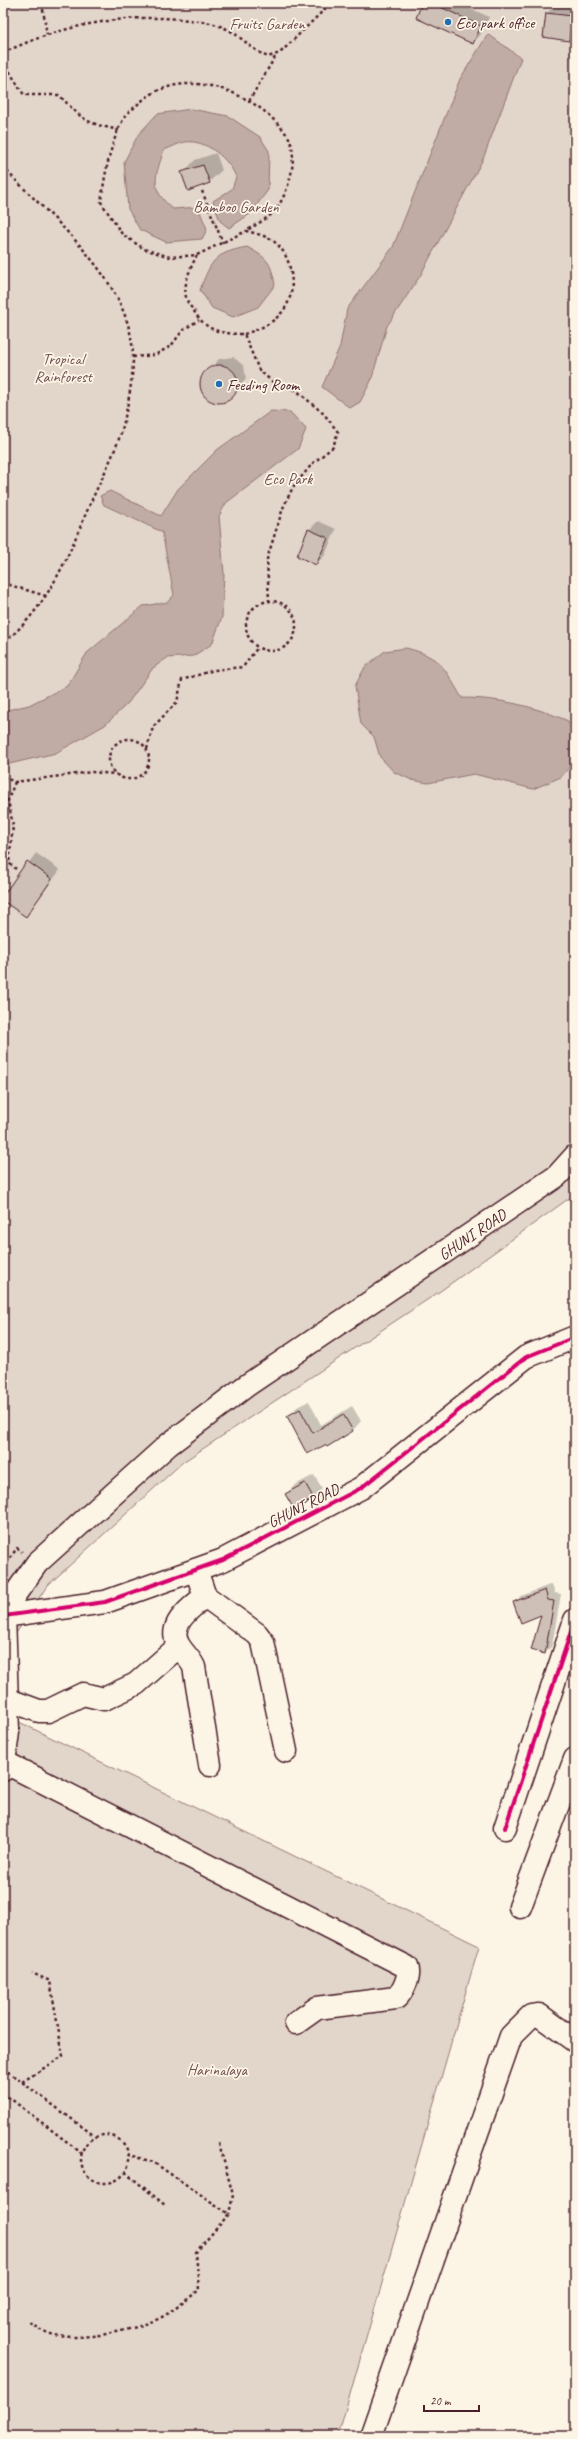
<svg xmlns="http://www.w3.org/2000/svg" width="578" height="2439" font-family="Caveat,sans-serif">
	<style>
		.green { fill: #e2d5ca; stroke: #967a7a }
		.water { fill: #c0aca5; stroke: #917474 }
		.shadow { fill: #0003 }
		.building { fill: #cfc0b7; stroke: #4a1f2b }
		.lines { fill: none; stroke-linecap: round; stroke-linejoin: round }
		.minor-casing { stroke: #4a1f2b; stroke-width: 25 }
		.path { stroke: #4a1f2b; stroke-width: 2.5; stroke-dasharray: 3 3; stroke-linecap: butt }
		.minor { stroke: #fcf5e5; stroke-width: 22 }
		.cycleway-casing { stroke: #fcf5e5; stroke-width: 6 }
		.cycleway { stroke: #d6006c; stroke-width: 4 }
		.poi-dot { fill: #1f6fb2; stroke: #fcf5e5; stroke-width: 1.5 }
		.labels { text-anchor: middle; stroke-width: 3.5; stroke-linejoin: round; paint-order: stroke }
		.poi-label { font-size: 16px; fill: #4a1f2b; stroke: #fcf5e5; text-anchor: start }
		.park-label { font-size: 16px; fill: #704c53; stroke: #fcf5e5 }
		.street-label { font-size: 16px; fill: #4a1f2b; stroke: #fcf5e5 }
	</style>
	<rect width="100%" height="100%" fill="#fcf5e5"/>
	<filter id="ink" filterUnits="userSpaceOnUse"><feTurbulence type="fractalNoise" baseFrequency=".025" numOctaves="2"/><feDisplacementMap in="SourceGraphic" scale="8" xChannelSelector="R" yChannelSelector="G"/><feConvolveMatrix kernelMatrix="1 2 1 2 8 2 1 2 1" color-interpolation-filters="sRGB"/></filter>
	<g filter="url(#ink)">
		<path class="green" d="M3,3H575V1194L439,1292L183,1462L47,1586L13,1638V1719L479,1946L338,2436H3Z"/>
		<g class="water">
			<path d="M488,34L521,58L483,159L420,276L387,326L371,381L360,402L350,408L322,387L340,346L347,309L393,247L460,79Z"/>
			<path d="M191,109L228,116L260,137L269,151L268,190L250,214L229,228L220,221L213,201L232,189L236,177C229,159 206,139 185,142C178,143 171,148 164,150C155,177 149,189 173,209L198,207L207,229L202,239L166,242L140,230L128,209L124,162L138,135L157,114Z"/>
			<path d="M247,247C267,258 271,261 275,285L258,307L233,317L212,308L200,290C211,260 215,253 247,247Z"/>
			<path d="M271,411L290,412L306,429L298,449L226,503L219,516L224,574L222,617L212,644L193,656L167,658L153,668L128,703L105,725L56,753L5,765L3,764V711L29,705L67,686L87,653L143,606L168,602L174,595L162,532L104,505L100,496L110,491L161,516L178,489L217,450Z"/>
			<path d="M406,648C442,657 444,668 462,698C499,698 534,706 568,721L575,739L572,764L561,777L533,789L474,774L428,783L412,780L394,772L380,757L374,737L361,724L355,686L365,667L385,651Z"/>
		</g>
		<g class="shadow">
			<path d="M423,3H459L489,17L481,34L473,43Z"/>
			<path d="M556,5L575,7V33L569,39L547,13Z"/>
			<path d="M216,153L222,170L209,182L183,173L195,160Z"/>
			<path d="M233,357L244,366L246,379L228,400L214,402L203,393L201,380L219,359Z"/>
			<path d="M318,521L336,529L325,555L316,564L309,530Z"/>
			<path d="M36,853L60,870L26,916L3,900V897Z"/>
			<path d="M309,1401L321,1425L352,1406L361,1421L353,1430L327,1445L289,1416L297,1407Z"/>
			<path d="M314,1475L322,1489L313,1498L286,1494L295,1485Z"/>
			<path d="M552,1584L555,1593L561,1594L552,1646L545,1653L542,1614L514,1603L521,1596Z"/>
		</g>
		<g class="building">
			<path d="M422,3H432L481,26L473,44L416,18Z"/>
			<path d="M546,13L572,16L569,41L543,37Z"/>
			<path d="M203,165L210,183L188,191L181,172Z"/>
			<circle cx="219" cy="384" r="19"/>
			<path d="M308,529L328,538L316,565L297,556Z"/>
			<path d="M27,861L52,879L26,917L3,901V896Z"/>
			<path d="M300,1409L313,1433L343,1414L353,1431L327,1447L325,1445L307,1454L287,1416Z"/>
			<path d="M305,1483L314,1499L294,1509L285,1494Z"/>
			<path d="M545,1590L548,1600L554,1601L545,1654L531,1650L541,1615L521,1623L513,1602Z"/>
		</g>
		<g class="lines">
			<g class="minor-casing">
				<g id="minor">
					<path d="M196,1570L205,1596L257,1634L263,1642L286,1751"/>
					<path d="M205,1596C192,1607 167,1624 178,1644C182,1652 190,1658 194,1667L210,1765"/>
					<path d="M3,1616L105,1602L223,1560L361,1488L526,1357L575,1337"/>
					<path d="M6,1699L39,1711H48L83,1694L104,1699L136,1684L179,1646"/>
					<path d="M4,1762L407,1967C411,1975 403,1992 396,1998L317,2008L296,2023"/>
					<path d="M3,1770L8,1732L4,1616L9,1603L37,1563L168,1445L246,1386L557,1176L575,1156"/>
					<path d="M505,1828L575,1620"/>
					<path d="M520,1907L575,1759"/>
					<path d="M371,2436L511,2036L531,2016L539,2015L575,2041"/>
				</g>
			</g>
			<g class="path">
				<path d="M42,3L47,35"/>
				<path d="M3,53C59,26 119,14 180,19C195,21 209,21 222,27C239,33 251,50 268,57L280,53L331,3"/>
				<path d="M3,61L24,95H59C83,120 85,123 119,130"/>
				<path d="M249,101L275,57"/>
				<path d="M3,167C51,219 132,279 133,357C133,379 128,404 123,426C116,452 101,479 90,504C68,556 49,607 3,643"/>
				<path d="M202,191L223,243"/>
				<path d="M197,255C191,267 183,283 186,297C186,301 191,307 194,311C206,331 221,334 244,334L259,370L275,384L296,390L324,414L338,432L333,447L313,463L293,487L283,508L267,559L269,601"/>
				<path d="M244,334C279,324 298,304 290,268C287,256 281,245 270,239C263,235 254,233 246,231L197,255L170,257L144,249L122,234L101,202C105,174 110,143 124,118C127,113 133,109 137,105C174,70 227,83 264,111C272,118 283,128 289,138C299,159 288,195 274,212C267,219 255,225 246,231"/>
				<path d="M133,357L155,355L171,346L183,330L199,320"/>
				<path d="M3,583L46,596"/>
				<circle cx="271" cy="626" r="25"/>
				<circle cx="129" cy="759" r="20"/>
				<path d="M147,749L153,727L177,702L182,680L214,670L243,667L258,647"/>
				<path d="M3,777L15,782L92,772L116,774"/>
				<path d="M15,782L8,800L13,826L9,863L16,869"/>
				<path d="M3,1568L17,1548L22,1552"/>
				<path d="M3,2068L96,2137"/>
				<path d="M22,2082L63,2056L50,1981L32,1973"/>
				<path d="M3,2093L83,2154"/>
				<circle cx="105" cy="2159" r="24"/>
				<path d="M219,2143L233,2195L229,2214"/>
				<path d="M125,2172L166,2206"/>
				<path d="M29,2322C35,2325 41,2330 48,2333C76,2344 142,2330 167,2314C178,2307 189,2298 199,2290L196,2252L229,2214L153,2162L129,2155"/>
			</g>
			<use href="#minor" class="minor"/>
			<g class="cycleway-casing">
				<g id="cycleway">
					<path d="M4,1616L105,1602L223,1560L361,1488L526,1357L575,1337"/>
					<path d="M505,1828L575,1620"/>
				</g>
			</g>
			<use href="#cycleway" class="cycleway"/>
		</g>
	</g>
	<g class="poi-dot">
		<circle cx="448" cy="22" r="4"/>
		<circle cx="219" cy="384" r="4"/>
	</g>
	<g class="labels">
		<g class="poi-label">
			<text x="456" y="28">Eco park office</text>
			<text x="227" y="390">Feeding Room</text>
		</g>
		<g class="park-label">
			<text x="267" y="29">Fruits Garden</text>
			<text x="236" y="212">Bamboo Garden</text>
			<text x="63" y="364">Tropical<tspan x="63" dy="18">Rainforest</tspan></text>
			<text x="288" y="484">Eco Park</text>
			<text x="217" y="2075">Harinalaya</text>
		</g>
		<g class="street-label">
			<text transform="translate(472 1234) rotate(-34)" y="6">GHUNI ROAD</text>
			<text transform="translate(303 1505) rotate(-27)" y="6">GHUNI ROAD</text>
		</g>
	</g>
	<rect width="578" height="2439" fill="none" stroke="#fcf5e5" stroke-width="16"/>
	<rect x="8" y="8" width="562" height="2423" fill="none" stroke="#4a1f2b" stroke-width="1.5" filter="url(#ink)"/>
	<path d="M424 2405v6h55v-6" fill="none" stroke="#4a1f2b" stroke-width="2"/>
	<text x="430" y="2405" font-size="12" fill="#4a1f2b" stroke="#fcf5e5" stroke-width="3" paint-order="stroke">20 m</text>
</svg>
